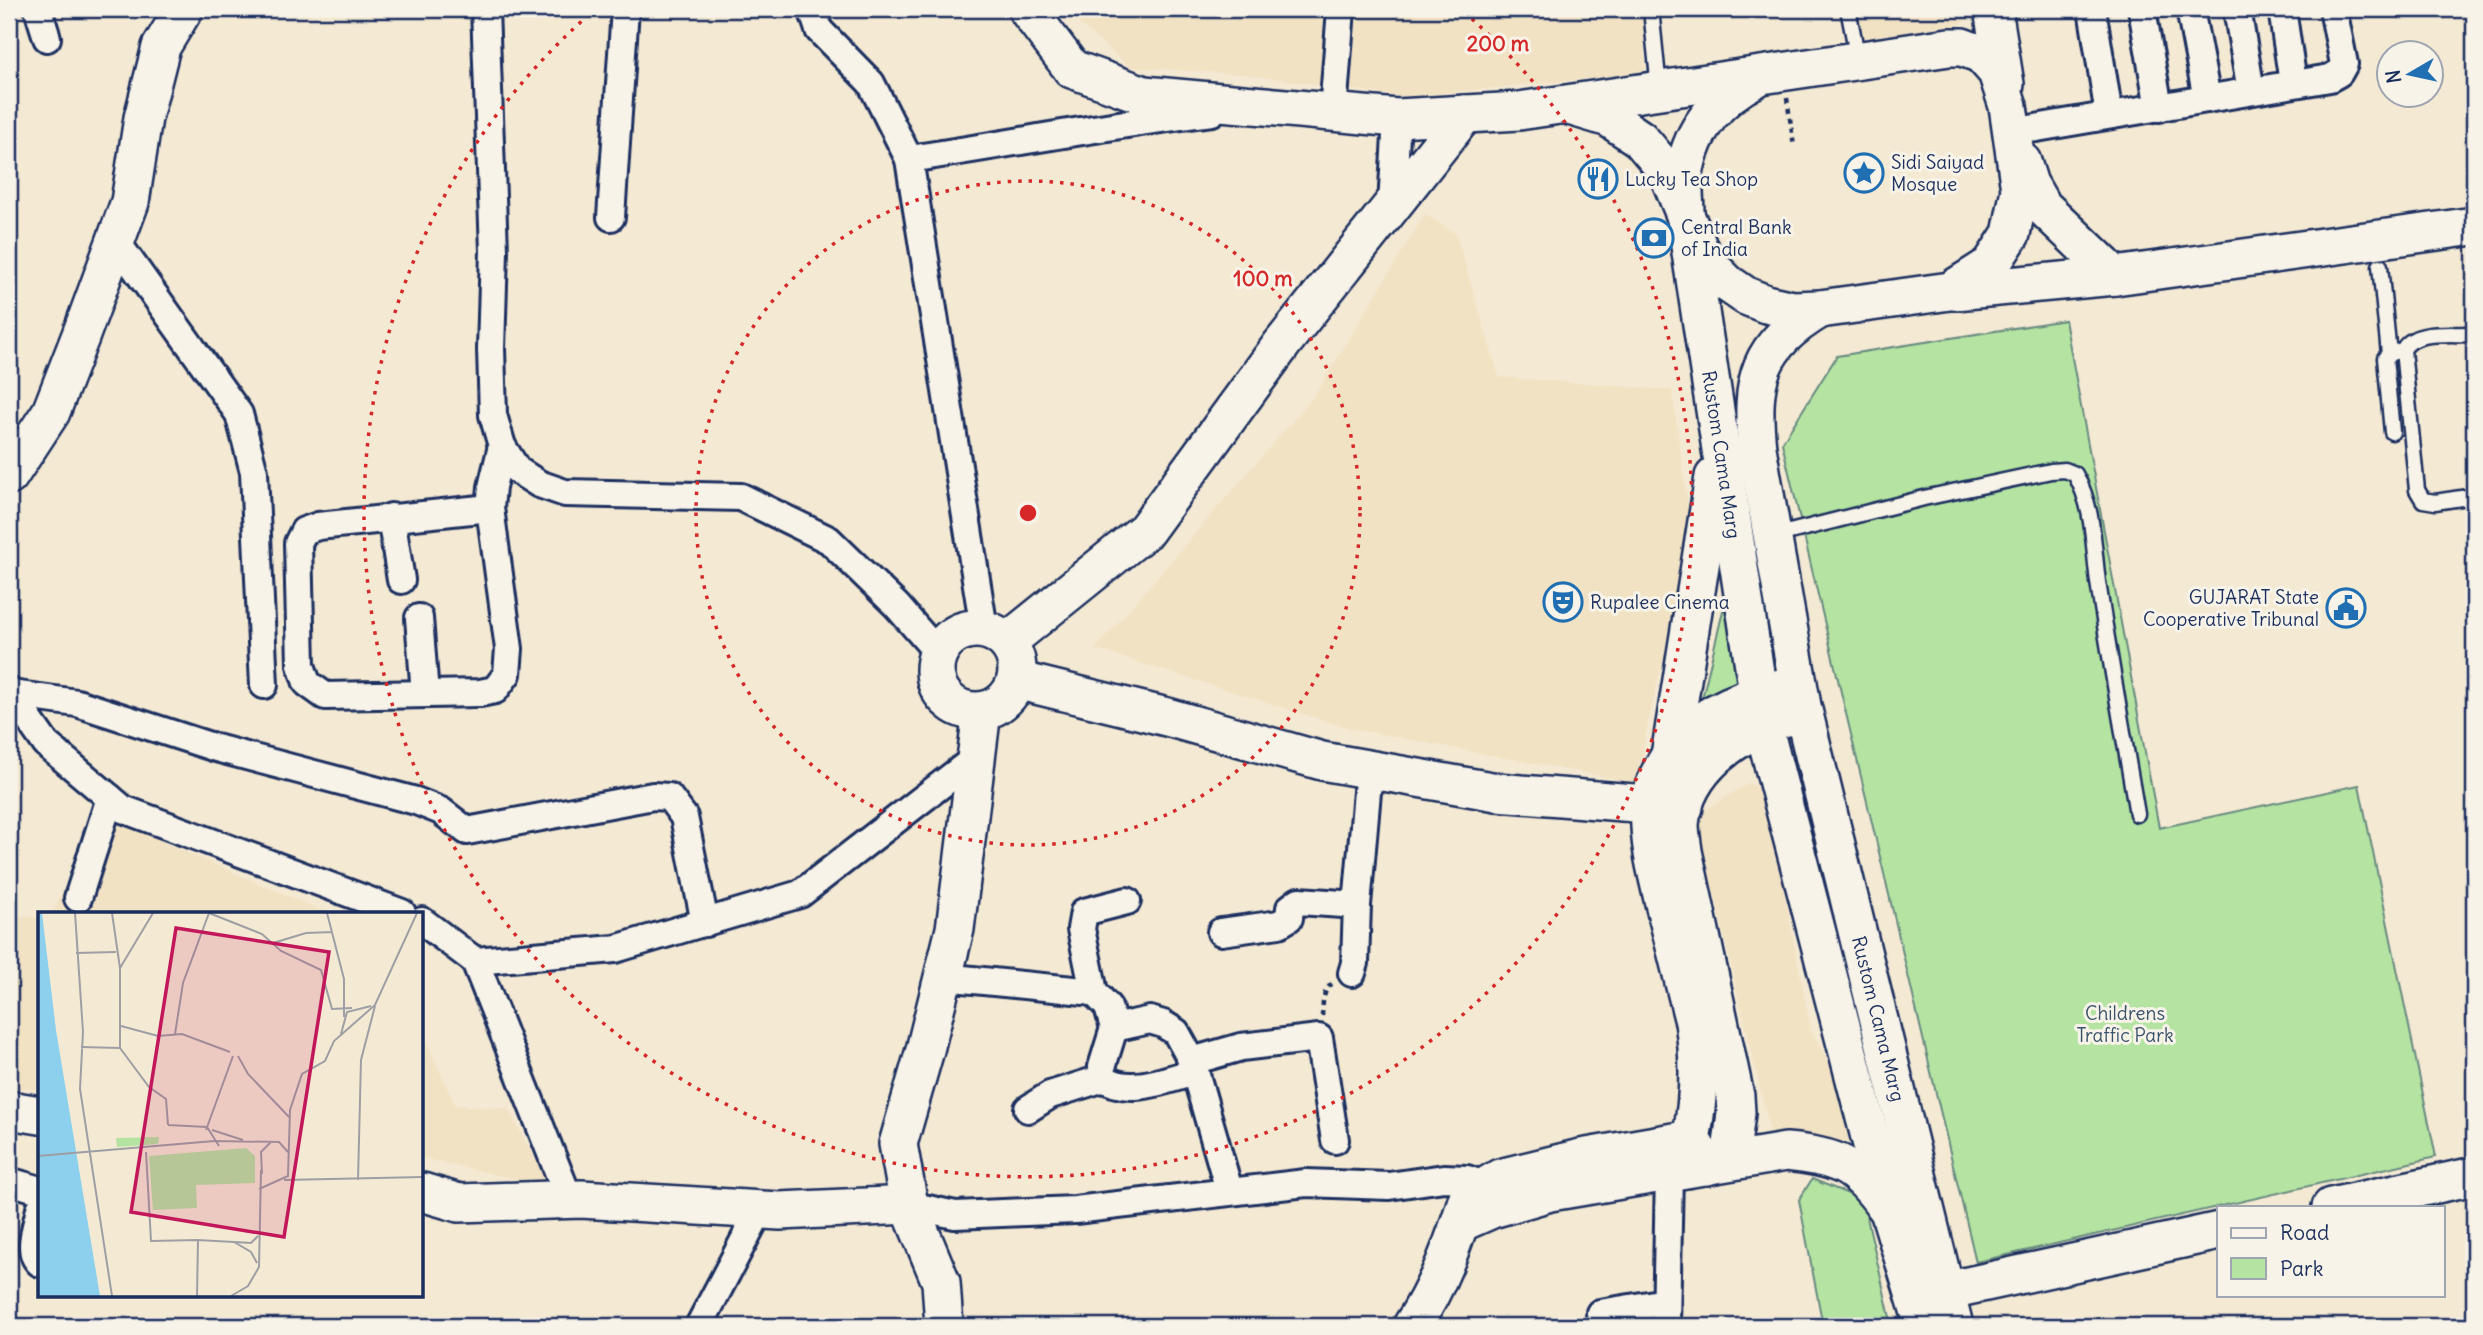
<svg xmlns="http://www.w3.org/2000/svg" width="2483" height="1335" font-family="Delius,sans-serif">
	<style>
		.built { fill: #f2e2c4 }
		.green { fill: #b5e4a2; stroke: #688a80; stroke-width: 2 }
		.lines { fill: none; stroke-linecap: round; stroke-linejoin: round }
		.lane-casing { stroke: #1b2f5e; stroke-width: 19 }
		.street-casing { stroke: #1b2f5e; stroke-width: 32 }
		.secondary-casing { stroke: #1b2f5e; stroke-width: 42 }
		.path { stroke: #1b2f5e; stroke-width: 4.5; stroke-dasharray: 5 5; stroke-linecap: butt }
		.lane { stroke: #f7f3e8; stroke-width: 14 }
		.street { stroke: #f7f3e8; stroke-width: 26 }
		.secondary { stroke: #f7f3e8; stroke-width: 37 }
		.ring { fill: none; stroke: #d62828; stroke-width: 3.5; stroke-dasharray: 3.5 7 }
		.labels { text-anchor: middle; stroke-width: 6; stroke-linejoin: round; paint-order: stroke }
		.poi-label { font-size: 19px; fill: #1b2f5e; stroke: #f7f3e8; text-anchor: start }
		.street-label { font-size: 19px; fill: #1b2f5e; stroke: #f7f3e8 }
		.park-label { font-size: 19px; fill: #3a536c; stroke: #f7f3e8 }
		.inset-road { fill: none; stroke: #9d9fa4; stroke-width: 2 }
		.view { fill: #c2185b; fill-opacity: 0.15; stroke: #c2185b; stroke-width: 3.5 }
		.inset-edge { fill: none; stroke: #1b2f5e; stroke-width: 3.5 }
		.centre { fill: #d62828; stroke: #f7f3e8; stroke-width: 3.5 }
		.ring-label { font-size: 21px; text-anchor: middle; font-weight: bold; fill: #d62828; stroke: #f7f3e8; stroke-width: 6; stroke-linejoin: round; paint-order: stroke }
	</style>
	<rect width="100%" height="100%" fill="#f4e9d3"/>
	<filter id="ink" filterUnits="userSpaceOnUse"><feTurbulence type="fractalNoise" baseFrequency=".0143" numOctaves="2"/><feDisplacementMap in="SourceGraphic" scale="14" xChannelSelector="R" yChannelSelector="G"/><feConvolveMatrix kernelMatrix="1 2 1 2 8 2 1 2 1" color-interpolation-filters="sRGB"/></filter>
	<g filter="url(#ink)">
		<g class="built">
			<path d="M1062,9H1643L1645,73L1404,97L1242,74L1130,67Z"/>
			<path d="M1840,9H1964L1965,21L1934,39L1847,55Z"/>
			<path d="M1425,214L1456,234L1499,377L1672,390L1692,536L1647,728L1637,783L1349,728L1095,649L1315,395Z"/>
			<path d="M1749,783L1765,791L1811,1031L1837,1077L1859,1142L1781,1139L1770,1132L1696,816Z"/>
			<path d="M98,808L156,839L328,913H53Z"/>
			<path d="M9,915L40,918V1090L9,1087Z"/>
			<path d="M422,1031L455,1105L508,1109L550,1187L422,1158Z"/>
		</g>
		<g class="green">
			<path d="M2065,320L2159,828L2359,785L2436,1157L1976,1262L1782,443L1837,356Z"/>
			<path d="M1727,594L1740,691L1696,724Z"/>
			<path d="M1812,1179L1863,1200L1892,1326H1823L1799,1200Z"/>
		</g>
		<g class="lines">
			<g class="lane-casing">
				<g id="lane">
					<path d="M1651,9L1659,89"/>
					<path d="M1848,9L1858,59"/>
					<path d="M2380,266L2389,354"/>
					<path d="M2474,336L2468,334C2447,335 2413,330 2403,350L2417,490L2423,500L2435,502L2474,496"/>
					<path d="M2392,432L2385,358L2391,353L2403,350"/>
					<path d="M1774,536L1924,498L2051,471L2065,470L2075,474C2094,507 2093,545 2098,582C2110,660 2124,737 2137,814"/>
				</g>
			</g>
			<g class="street-casing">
				<g id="street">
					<path d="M38,9L47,38"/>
					<path d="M485,9L494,251L491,349L493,415L502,446L517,470L539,484L565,493L741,497L829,540L897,606L938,653"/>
					<path d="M812,9L819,30L871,83L909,159L984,629"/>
					<path d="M2092,9L2109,115"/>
					<path d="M2142,9L2159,108"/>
					<path d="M2190,9L2207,99"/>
					<path d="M2237,9L2251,91"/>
					<path d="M2282,9L2293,83"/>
					<path d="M1333,112L1341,9"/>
					<path d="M2012,132L2330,78L2339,73L2344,64L2333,9"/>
					<path d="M909,159C1010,144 1111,124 1212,112"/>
					<path d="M1392,206L1397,118"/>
					<path d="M611,217L625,9"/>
					<path d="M116,241L239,414L254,472L264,685"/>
					<path d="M490,508L318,526L304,531L298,543L301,665L307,683L325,696L480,693L495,690L507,674L509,649L490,508L492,487L502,446"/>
					<path d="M391,517L401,580"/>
					<path d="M419,618L425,694"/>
					<path d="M9,691L46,744L123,809L402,913"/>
					<path d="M11,694L77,703L216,748L416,801L441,811L467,831L653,796L669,797L684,817L705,923"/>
					<path d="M78,898L110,798"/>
					<path d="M422,921L475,961L569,1199"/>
					<path d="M1221,932L1279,924L1289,918L1290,908L1299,901L1357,905L1369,769"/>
					<path d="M475,961L615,949L800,894L978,756"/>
					<path d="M1352,973L1355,963L1357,905"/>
					<path d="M943,977L1094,992"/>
					<path d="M1114,1028L1108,1007L1094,992L1081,929L1084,912L1127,901"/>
					<path d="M1192,1061L1241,1047L1319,1038L1335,1140"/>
					<path d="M1104,1078C1129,1096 1168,1079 1195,1072"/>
					<path d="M1028,1109L1050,1095L1104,1078L1102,1067L1114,1028L1150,1020L1163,1024L1176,1032L1192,1061L1229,1190"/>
					<path d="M9,1181L40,1190"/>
					<path d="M909,1205L955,1215L1075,1210L1306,1183L1389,1186L1444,1178L1467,1179L1487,1186"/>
					<path d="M40,1209C37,1225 26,1252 40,1263"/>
					<path d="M1600,1313L1666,1302"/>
					<path d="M699,1326L760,1210"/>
					<path d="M1666,1326L1669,1172"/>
				</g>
			</g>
			<g class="secondary-casing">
				<g id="secondary">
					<path d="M1027,9L1072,69L1144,95L1397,118L1519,111L1949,47H1962L1981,54L1997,72L2008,106L2020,190L2011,234L1991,265L1950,291L1820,309L1793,310L1766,304L1746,296L1727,283L1711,267L1699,249L1667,171L1640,139L1609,118L1566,105"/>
					<path d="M1993,9L2005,84"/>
					<path id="s1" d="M1756,78C1719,97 1693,128 1685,169C1682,183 1685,199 1685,213L1763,725L1890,1214L1924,1326"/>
					<path d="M2022,162L2029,184L2041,205L2115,276"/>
					<path d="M1955,291L2115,276L2474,226"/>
					<path id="s2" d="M1820,309C1758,346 1750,379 1757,448L1802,706L1954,1326"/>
					<path d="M9,476L51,412L81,335L130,202L143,118L161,47L184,9"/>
					<circle cx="976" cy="670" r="41"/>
					<path d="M1007,642L1146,530L1282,344L1465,114"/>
					<path d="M1016,680L1167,717L1322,761L1497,792L1684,807"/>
					<path d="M1670,756L1714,477"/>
					<path d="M9,1110L40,1115"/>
					<path d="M1730,1161L1736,1113L1735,1096L1683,851C1682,842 1680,833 1680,824C1685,768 1738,733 1786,717"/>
					<path d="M1707,1166L1691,1139C1699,1101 1700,1060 1694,1022C1684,983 1675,945 1665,907C1657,874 1648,842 1650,807C1652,772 1685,730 1715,713C1735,702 1758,694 1780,688"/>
					<path d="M422,1192L459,1203L581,1199L780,1211L909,1205"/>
					<path d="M2331,1207L2474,1176"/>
					<path d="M1460,1223L1492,1209L1550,1192L1786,1152C1837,1157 1856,1164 1886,1207"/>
					<path d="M1945,1291L2219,1231"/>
					<path d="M944,1326L941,1282L909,1205L898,1144L925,1050L955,929L982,711"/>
					<path d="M1412,1326C1438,1287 1454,1242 1468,1197L1500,1178L1581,1158L1691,1139"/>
				</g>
			</g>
			<g class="path">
				<path d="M1787,98L1794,146"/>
				<path d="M1322,1016C1323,1004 1322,990 1333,983"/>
			</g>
			<use href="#lane" class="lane"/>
			<use href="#street" class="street"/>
			<use href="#secondary" class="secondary"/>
		</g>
	</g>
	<g class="ring">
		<circle cx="1028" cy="513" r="332"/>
		<path d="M1464 12A664 664 0 1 1 592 12"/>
	</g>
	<defs>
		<g id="sight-ring" transform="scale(2.0125)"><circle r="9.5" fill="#f7f3e8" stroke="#1f6fb2" stroke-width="1.5"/><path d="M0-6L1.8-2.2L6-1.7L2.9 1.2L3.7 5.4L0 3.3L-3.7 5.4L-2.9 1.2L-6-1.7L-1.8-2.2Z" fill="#1f6fb2"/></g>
		<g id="restaurant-ring" transform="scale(2.0125)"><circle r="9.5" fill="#f7f3e8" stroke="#1f6fb2" stroke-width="1.5"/><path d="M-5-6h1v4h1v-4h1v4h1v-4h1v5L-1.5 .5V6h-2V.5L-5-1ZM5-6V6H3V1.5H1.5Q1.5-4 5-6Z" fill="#1f6fb2"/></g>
		<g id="bank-ring" transform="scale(2.0125)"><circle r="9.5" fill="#f7f3e8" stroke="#1f6fb2" stroke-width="1.5"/><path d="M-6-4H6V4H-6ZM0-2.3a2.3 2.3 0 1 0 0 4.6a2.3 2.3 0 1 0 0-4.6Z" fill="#1f6fb2"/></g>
		<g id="theatre-ring" transform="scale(2.0125)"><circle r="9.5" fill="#f7f3e8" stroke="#1f6fb2" stroke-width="1.5"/><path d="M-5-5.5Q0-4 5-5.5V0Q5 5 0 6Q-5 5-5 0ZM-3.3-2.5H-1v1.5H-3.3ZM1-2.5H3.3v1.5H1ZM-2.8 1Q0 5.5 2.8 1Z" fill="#1f6fb2"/></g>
		<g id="civic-ring" transform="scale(2.0125)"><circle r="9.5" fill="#f7f3e8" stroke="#1f6fb2" stroke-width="1.5"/><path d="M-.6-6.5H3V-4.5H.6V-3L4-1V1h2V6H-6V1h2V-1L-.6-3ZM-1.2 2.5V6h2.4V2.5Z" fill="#1f6fb2"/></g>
	</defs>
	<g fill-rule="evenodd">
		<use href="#sight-ring" x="1864" y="173"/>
		<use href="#restaurant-ring" x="1598" y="179"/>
		<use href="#bank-ring" x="1654" y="238"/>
		<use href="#theatre-ring" x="1563" y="602"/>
		<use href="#civic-ring" x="2346" y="608"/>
	</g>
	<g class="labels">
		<g class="poi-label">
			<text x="1891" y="169">Sidi Saiyad<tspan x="1891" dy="22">Mosque</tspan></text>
			<text x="1625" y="186">Lucky Tea Shop</text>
			<text x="1681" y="234">Central Bank<tspan x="1681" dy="22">of India</tspan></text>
			<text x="2319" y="604" text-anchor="end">GUJARAT State<tspan x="2319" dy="22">Cooperative Tribunal</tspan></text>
			<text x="1590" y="609">Rupalee Cinema</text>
		</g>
		<g class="street-label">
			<text dy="7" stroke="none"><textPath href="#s1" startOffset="408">Rustom Cama Marg</textPath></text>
			<text dy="7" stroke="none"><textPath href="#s2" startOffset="749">Rustom Cama Marg</textPath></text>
		</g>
		<g class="park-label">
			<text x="2125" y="1020">Childrens<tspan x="2125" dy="22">Traffic Park</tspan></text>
		</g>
	</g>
	<g transform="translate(38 912)">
		<rect width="385" height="385" fill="#f4e9d3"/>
		<path d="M121,225L120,232L79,235L78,226ZM208,236L217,244V271L158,273L159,296L115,298L111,244Z" fill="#b5e4a2"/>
		<path d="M0,1H4L18,118L62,384H0Z" fill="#8cd0ee"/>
		<path class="inset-road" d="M37,1L45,120L42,177L74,384M74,1L82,56V136L111,175L128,187L130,213M171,1L224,22L243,39L283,58L294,97L314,96M289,1L306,67V105M235,31L268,21L294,20M38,41L78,40M82,56L115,1M83,114L120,124L144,122L192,140M137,122L145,71L171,1M303,122L309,100L333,94M43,135L82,136M200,144L210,162L252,206M130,213L169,215L181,234M168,218L195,144M174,218L205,228M108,240L113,329L160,328M0,244L176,229L241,230L250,240M224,262L223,240L233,230M246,268L385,265M320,268L323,148L337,94M221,277L250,264L252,198L264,162L287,149L296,129L337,93L379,1M197,330L213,331L220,324M159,384L160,328L196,330L213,340L219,351M193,384L210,374L221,355L223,258"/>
		<path class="view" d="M138,16L291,40L246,325L93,300Z"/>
		<rect width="385" height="385" class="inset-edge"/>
	</g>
	<circle cx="1028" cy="513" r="10" class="centre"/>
	<g class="ring-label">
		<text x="1498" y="51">200 m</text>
		<text x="1263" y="286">100 m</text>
	</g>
	<rect width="2483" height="1335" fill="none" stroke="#f7f3e8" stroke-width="35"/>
	<rect x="18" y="18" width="2448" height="1300" fill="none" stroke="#1b2f5e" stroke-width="2.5" filter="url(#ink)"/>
	<rect x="2217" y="1206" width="228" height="91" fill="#f7f3e8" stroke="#9fa5b1" stroke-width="2"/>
	<rect x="2231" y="1228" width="35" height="10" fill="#f7f3e8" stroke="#9fa5b1" stroke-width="2"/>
	<text x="2280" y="1240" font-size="21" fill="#1b2f5e">Road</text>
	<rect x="2231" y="1258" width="35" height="21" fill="#b5e4a2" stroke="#9fa5b1" stroke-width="2"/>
	<text x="2280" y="1276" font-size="21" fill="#1b2f5e">Park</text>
	<g transform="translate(2410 74) rotate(261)"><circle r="33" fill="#f7f3e8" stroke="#9fa5b1" stroke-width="2"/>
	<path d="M0-5L12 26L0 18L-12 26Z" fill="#1f6fb2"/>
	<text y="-10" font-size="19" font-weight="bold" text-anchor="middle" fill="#1b2f5e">N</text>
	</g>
</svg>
